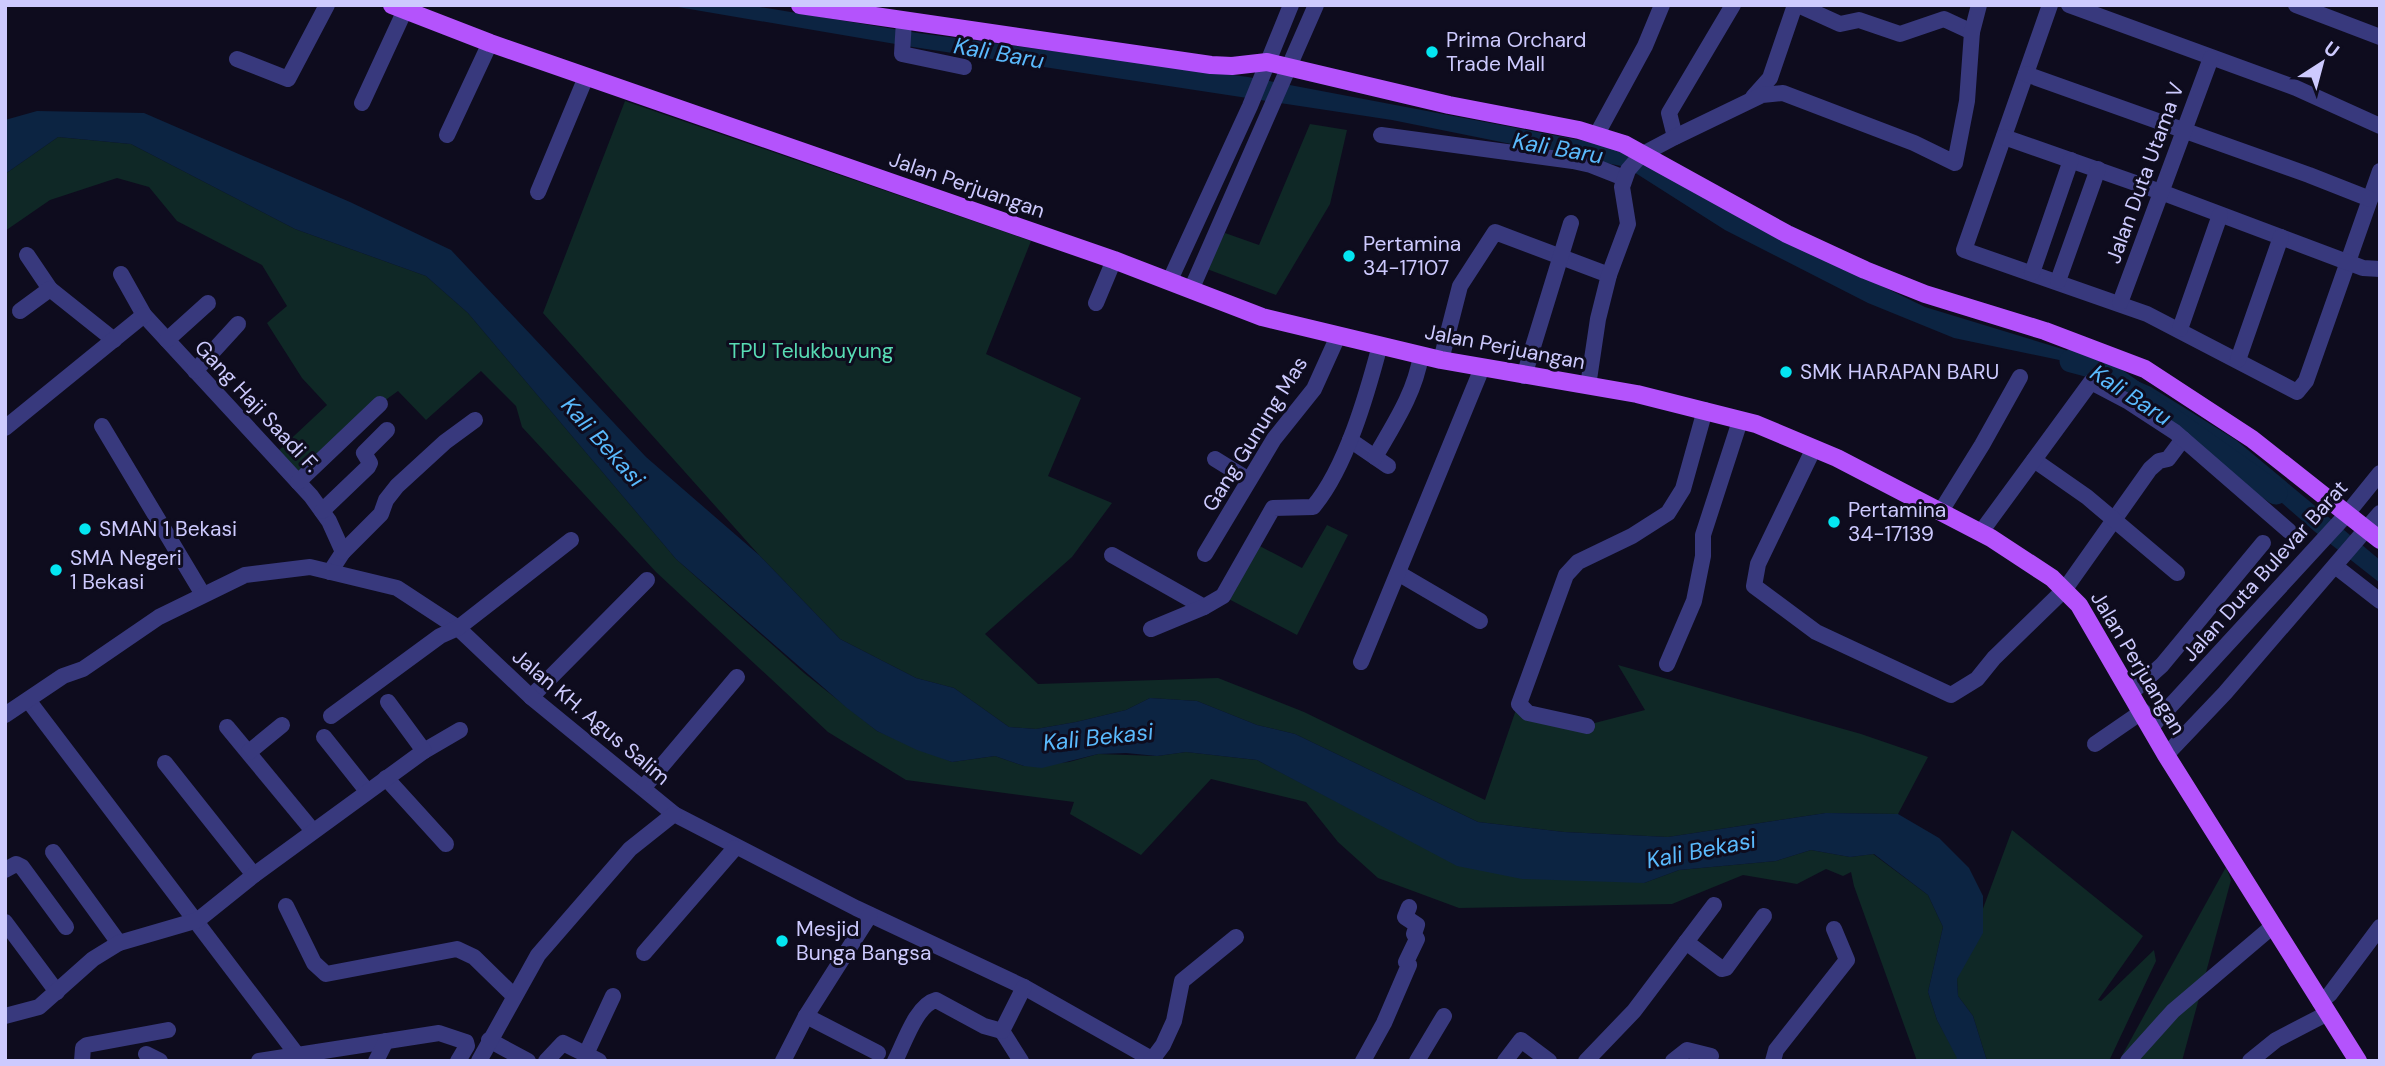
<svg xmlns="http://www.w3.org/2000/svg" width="2385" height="1066" font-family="'DM Sans',sans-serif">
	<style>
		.green { fill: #0f2826 }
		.water { fill: #0c2442 }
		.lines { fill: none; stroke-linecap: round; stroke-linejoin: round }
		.river { stroke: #0c2442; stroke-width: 23 }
		.minor { stroke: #38397d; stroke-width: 16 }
		.major { stroke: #b453fc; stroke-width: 18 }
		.poi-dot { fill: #04e6f1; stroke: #0e0c1e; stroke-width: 2.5 }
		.labels { text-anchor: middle; stroke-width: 6; stroke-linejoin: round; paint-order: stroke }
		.poi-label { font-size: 21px; fill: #cdcafe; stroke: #0e0c1e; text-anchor: start }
		.street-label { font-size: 21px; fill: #cdcafe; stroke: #0e0c1e }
		.park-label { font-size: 21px; fill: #58dcb4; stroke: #0e0c1e }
		.water-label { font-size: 23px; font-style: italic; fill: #5abafd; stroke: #0e0c1e }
	</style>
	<rect width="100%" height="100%" fill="#0e0c1e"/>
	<g class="green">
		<path d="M625,101L1031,241L986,354L1081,398L1048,476L1112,503L1072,557L985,634L1038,684L1218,678L1304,712L1485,800L1519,701V704L1587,725L1645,710L1618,665L1861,734L1928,757L1898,814L1826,813L1668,837L1564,832L1478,822L1295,734L1257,725L1197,701L1150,698L1126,710L1076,722L1036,729L1009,727L954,688L916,678L840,639L759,555L543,313Z"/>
		<path d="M1310,124L1347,130L1330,204L1276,295L1207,269L1225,233L1259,245Z"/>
		<path d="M58,137L131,144L295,229L426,276L468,313L676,559L804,673L877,731L952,762L995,756L1024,766L1069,762L1098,754L1157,756L1186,752L1257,760L1360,814L1644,883L1679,870L1776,861L1811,850L1850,857L1873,854L1928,895L1943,927L1928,992L1937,1020L1958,1058L1954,1061H1917L1854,886L1851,872L1843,876L1826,869L1797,884L1743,875L1672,904L1459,908L1378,878L1338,842L1306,802L1211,779L1141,855L1070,814L1074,802L906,780L828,732L656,572L522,427L516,406L481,371L426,420L398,391L380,404L298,482L278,451L327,405L302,378L267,323L287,306L262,265L177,221L149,187L117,178L50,200L5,231V174Z"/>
		<path d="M1327,525L1348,535L1297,635L1223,596L1252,542L1302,568Z"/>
		<path d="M2012,830L2143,936L2098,1000L2101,1001L2154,950L2156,961L2109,1061H1987L1973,1016L1958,996L1957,979Z"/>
		<path d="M2226,867L2231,880L2182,1061H2119Z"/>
	</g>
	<g class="water">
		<path d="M666,5H748L918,33L1248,77L1611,146L1644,159L1727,211L1925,307L2072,352L2151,387L2236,440L2380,560V583L2314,531L2227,455L2147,395L2102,369L1954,338L1868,303L1725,230L1626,167L1392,120L913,47Z"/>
		<path d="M37,111L144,113L350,202L451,250L646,457L759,555L840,639L916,678L954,688L1009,727L1036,729L1076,722L1126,710L1150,698L1197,701L1257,725L1295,734L1478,822L1564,832L1668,837L1826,813L1898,814L1939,838L1969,868L1983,896V933L1957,979L1958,996L1973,1016L1987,1061H1954L1957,1058L1937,1020L1928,992L1943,927L1928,895L1874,854L1850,857L1811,850L1776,861L1679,870L1644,883L1522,879L1457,866L1257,760L1186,752L1157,756L1126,753L1098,754L1042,768L1024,766L995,756L952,762L917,750L877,731L847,708L676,559L468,313L426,276L295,229L131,144L58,137L5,174V120Z"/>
	</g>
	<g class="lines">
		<path class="river" d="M2071,361L2101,369L2276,493"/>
		<g class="minor">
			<path d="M1798,5L1840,24L1859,20L1900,34L1944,19L1972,32"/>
			<path d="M2050,5L1964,250L2147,314L2297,392L2306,381L2380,171"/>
			<path d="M2069,5L2296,88L2380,126"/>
			<path d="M2296,5L2380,37"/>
			<path d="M904,20L902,54L964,67"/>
			<path d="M237,59L288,79L327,5"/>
			<path d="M2026,74L2309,175L2370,199"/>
			<path d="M1753,97L1770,78L1795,5"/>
			<path d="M362,103L405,10"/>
			<path d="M1597,134L1645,46L1662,5"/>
			<path d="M447,135L490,43"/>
			<path d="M1381,135L1573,161L1591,165L1624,178"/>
			<path d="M1675,137L1669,113L1733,5"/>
			<path d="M2004,137L2161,192L2363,268L2380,269"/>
			<path d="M538,192L586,77"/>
			<path d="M27,255L50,289"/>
			<path d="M2032,273L2071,160"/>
			<path d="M121,274L144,315L311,496L329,521L343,552L330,572"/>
			<path d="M1170,280L1250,106L1291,5"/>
			<path d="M2058,281L2098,169"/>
			<path d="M1191,290L1316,5"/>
			<path d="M1096,303L1114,260"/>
			<path d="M2120,303L2211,58"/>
			<path d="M20,311L50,289L114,340"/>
			<path d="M2180,329L2220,215"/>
			<path d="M167,340L208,303"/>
			<path d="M1441,360L1460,286L1495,232L1609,275"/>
			<path d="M2238,360L2281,237"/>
			<path d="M195,371L238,324"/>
			<path d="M1524,376L1571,223"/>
			<path d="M1588,386L1598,319L1609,275L1628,224L1622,187L1628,170L1641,155L1675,137L1762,95L1783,93L1914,143L1955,163L1967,101L1972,32L1979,5"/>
			<path d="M102,426L202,593"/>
			<path d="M5,428L144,315"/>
			<path d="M1350,440L1388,466"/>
			<path d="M1814,448L1758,564L1754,586L1816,632L1951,695L1977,679L1994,658L2065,589L2150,469L2159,461L2168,459L2183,439"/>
			<path d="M1375,457C1394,424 1415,393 1421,355"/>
			<path d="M1215,459L1249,480"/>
			<path d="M2034,460L2087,497L2177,573"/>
			<path d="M298,482L380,404"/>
			<path d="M322,511L368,467L370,463L364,453L387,430"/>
			<path d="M1941,511L1982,445L2020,377"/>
			<path d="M1981,532L2091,382L2129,402L2175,432L2289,531"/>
			<path d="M343,552L381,514L386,500L397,486L445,442L475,420"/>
			<path d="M1205,554L1274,439L1314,389L1338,336"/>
			<path d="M1112,555L1204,607"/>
			<path d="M2335,566L2380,601"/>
			<path d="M1398,573L1480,621"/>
			<path d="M1151,629L1204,607L1223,596L1273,508L1313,507C1346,468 1367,394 1380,345"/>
			<path d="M1361,662L1482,368"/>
			<path d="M1667,664L1694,601L1703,556V535L1740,421"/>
			<path d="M2132,692L2162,665L2263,543"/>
			<path d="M531,697L647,580"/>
			<path d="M28,700L298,1056L306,1061"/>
			<path d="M5,715L63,676L83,669L159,617L245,575L310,567L397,588L458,628L531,697L674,814L856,908L1024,987L1155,1061"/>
			<path d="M331,716L440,636L458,628L571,540"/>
			<path d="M1587,726L1528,713L1519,704L1566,575L1578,562L1632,536L1668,513L1683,489L1705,410"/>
			<path d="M2152,726L2346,515L2380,473"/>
			<path d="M227,727L313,831"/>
			<path d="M324,737L367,791"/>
			<path d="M2095,744L2143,711"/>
			<path d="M424,751L460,730"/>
			<path d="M249,752L282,725"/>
			<path d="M2166,755L2225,693L2380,513"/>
			<path d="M165,763L254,875"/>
			<path d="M386,778L446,844"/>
			<path d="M644,787L737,677"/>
			<path d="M53,852L119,943"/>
			<path d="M5,870L16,864L22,867L66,927"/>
			<path d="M286,906L314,963L326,974L457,949L474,957L513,995"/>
			<path d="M5,922L57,992"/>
			<path d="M1686,942L1722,969L1726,968L1764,916"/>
			<path d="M644,953L735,848"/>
			<path d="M2320,1002L2330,994L2380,927"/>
			<path d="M5,1016L39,1007L93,959L119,943L198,920L254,875L424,751L388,702"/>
			<path d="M806,1016L878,1053"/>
			<path d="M1002,1031L1021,1061"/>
			<path d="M489,1040L528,1061"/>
			<path d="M146,1054L160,1061"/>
			<path d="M586,1054L613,996"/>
			<path d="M82,1061L83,1048L87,1045L168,1030"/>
			<path d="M259,1061L439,1033L466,1042L467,1046L458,1061"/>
			<path d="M376,1061L386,1041"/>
			<path d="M479,1061L538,955L630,849L674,814"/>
			<path d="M546,1061L563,1043L599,1061"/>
			<path d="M783,1061L806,1016L870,915"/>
			<path d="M895,1061C904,1044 916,1005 936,1000L984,1026L1002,1031L1024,987"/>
			<path d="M1151,1061L1163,1045L1174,1021L1182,981L1236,937"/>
			<path d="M1363,1061L1384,1023L1409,965L1406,962L1417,939L1414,934L1417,925L1405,917L1409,907"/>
			<path d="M1417,1061L1444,1016"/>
			<path d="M1505,1061L1521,1040L1549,1061"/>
			<path d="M1586,1061L1634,1011L1714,905"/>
			<path d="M1673,1061L1687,1050L1711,1056"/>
			<path d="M1773,1061L1776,1050L1847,960L1834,929"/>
			<path d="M2128,1061L2173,1011L2273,926"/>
			<path d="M2250,1061L2276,1040L2328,1013"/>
		</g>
		<g class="major">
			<path d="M392,5L490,43L1114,260L1262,317L1441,360L1637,394L1756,424L1837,458L1991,538L2052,578L2079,605L2166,755L2358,1061"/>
			<path d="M800,5L1211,65L1232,66L1267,62L1449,105L1579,130L1624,144L1787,234L1865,270L1925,294L2045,331L2145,369L2252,439L2380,540"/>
		</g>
	</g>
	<g class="poi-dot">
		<circle cx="1432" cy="52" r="7"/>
		<circle cx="1349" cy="256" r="7"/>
		<circle cx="1786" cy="372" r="7"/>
		<circle cx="1834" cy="522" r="7"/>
		<circle cx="85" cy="529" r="7"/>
		<circle cx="56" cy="570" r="7"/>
		<circle cx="782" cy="941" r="7"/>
	</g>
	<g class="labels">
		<g class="poi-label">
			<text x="1446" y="47">Prima Orchard<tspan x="1446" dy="24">Trade Mall</tspan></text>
			<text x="1363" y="251">Pertamina<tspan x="1363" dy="24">34-17107</tspan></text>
			<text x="1800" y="379">SMK HARAPAN BARU</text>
			<text x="1848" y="517">Pertamina<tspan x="1848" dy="24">34-17139</tspan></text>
			<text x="99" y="536">SMAN 1 Bekasi</text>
			<text x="70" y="565">SMA Negeri<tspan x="70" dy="24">1 Bekasi</tspan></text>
			<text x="796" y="936">Mesjid<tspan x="796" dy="24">Bunga Bangsa</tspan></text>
		</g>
		<g class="street-label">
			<text transform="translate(2145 173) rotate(-70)" y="7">Jalan Duta Utama V</text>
			<text transform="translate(967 185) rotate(19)" y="7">Jalan Perjuangan</text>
			<text transform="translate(1505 347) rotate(11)" y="7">Jalan Perjuangan</text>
			<text transform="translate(257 406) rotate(47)" y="7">Gang Haji Saadi F.</text>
			<text transform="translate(1255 434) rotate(-58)" y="7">Gang Gunung Mas</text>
			<text transform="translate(2265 571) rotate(-48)" y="7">Jalan Duta Bulevar Barat</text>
			<text transform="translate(2138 663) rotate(59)" y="7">Jalan Perjuangan</text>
			<text transform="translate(591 717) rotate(40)" y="7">Jalan KH. Agus Salim</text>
		</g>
		<g class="park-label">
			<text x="811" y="358">TPU Telukbuyung</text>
		</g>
		<g class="water-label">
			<text transform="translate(999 53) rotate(10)" y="8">Kali Baru</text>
			<text transform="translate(1558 148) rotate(10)" y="8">Kali Baru</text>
			<text transform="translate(2131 395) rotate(33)" y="8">Kali Baru</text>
			<text transform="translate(603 442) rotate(48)" y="8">Kali Bekasi</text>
			<text transform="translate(1098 737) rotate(-6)" y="8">Kali Bekasi</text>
			<text transform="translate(1701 850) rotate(-11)" y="8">Kali Bekasi</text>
		</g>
	</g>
	<rect width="2385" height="1066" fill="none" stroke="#cdcafe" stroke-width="14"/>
	<g transform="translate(2322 63) rotate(36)" stroke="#0e0c1e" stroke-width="5" paint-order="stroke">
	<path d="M0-5L12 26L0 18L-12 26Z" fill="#cdcafe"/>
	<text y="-10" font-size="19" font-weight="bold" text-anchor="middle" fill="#cdcafe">U</text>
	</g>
</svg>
